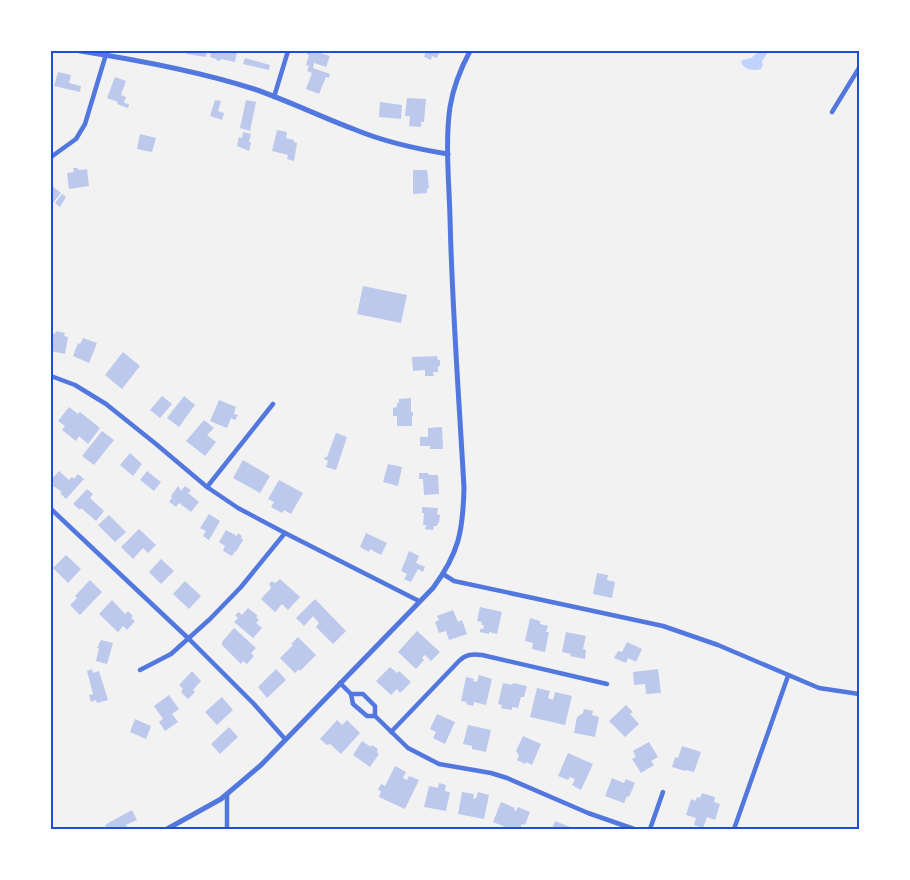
<svg xmlns="http://www.w3.org/2000/svg" width="910" height="880" font-family="'PT Sans Narrow',sans-serif">
	<style>
		.water { fill: #bfd3fe }
		.building { fill: #bdc9ec }
		.lines { fill: none; stroke-linecap: round; stroke-linejoin: round }
		.minor { stroke: #5277de; stroke-width: 4.5 }
		.tertiary { stroke: #5277de; stroke-width: 5 }
		.neatline { fill: none; stroke: #1d4ed8; stroke-width: 2 }
	</style>
	<rect width="100%" height="100%" fill="#f2f2f2"/>
	<path class="water" d="M760,51L768,52L762,61L763,65L761,69C754,71 744,70 741,62L743,60L751,58Z"/>
	<g class="building">
		<path d="M186,51H207L206,57L186,54Z"/>
		<path d="M211,51H237L235,62L221,59L220,61L216,60V59L210,57Z"/>
		<path d="M308,51H314L330,56L326,67L314,63L313,68L330,74L329,78L326,77L319,94L306,89L312,73L307,71L309,66L306,65L309,55H307Z"/>
		<path d="M426,51H440L437,58L432,56L431,60L424,57Z"/>
		<path d="M245,58L270,65L269,70L243,64Z"/>
		<path d="M58,72L71,75L69,83L81,86L80,92L54,86Z"/>
		<path d="M115,77L126,81L121,95L126,97L124,103L129,104L128,108L117,104L118,102L107,98Z"/>
		<path d="M407,98L426,99L424,122H421V127L409,126L410,116H405Z"/>
		<path d="M215,100L221,101L218,111L224,113L222,120L210,116Z"/>
		<path d="M246,100L256,102L250,131L240,128Z"/>
		<path d="M380,102L402,105L401,119L379,117Z"/>
		<path d="M277,130L287,132L286,138L294,140V142L297,143L294,161L287,159L288,155L272,151Z"/>
		<path d="M243,132L251,134L249,142H251L249,151L237,146L239,137L242,138Z"/>
		<path d="M140,134L156,138L152,152L137,149Z"/>
		<path d="M73,168H78V170L87,169L89,186L69,189L67,173L74,172Z"/>
		<path d="M413,170H427L429,188L427,189V193L413,194Z"/>
		<path d="M51,185L61,193L52,204L51,203Z"/>
		<path d="M62,194L66,197L60,207L55,203Z"/>
		<path d="M363,286L407,295L401,323L357,314Z"/>
		<path d="M56,331L65,333L64,336L68,337L65,354L51,351V333L55,334Z"/>
		<path d="M83,338L97,343L89,363L73,356L78,343L80,344Z"/>
		<path d="M123,352L140,366L122,389L105,375Z"/>
		<path d="M437,356L438,360H440V366H438V372H433L434,376H425V370L413,371L412,357Z"/>
		<path d="M162,396L172,404L160,418L150,410Z"/>
		<path d="M184,396L195,405L179,427L167,418Z"/>
		<path d="M411,398V412H413V416H412V426H397V416H393V408L397,407V403H399V399Z"/>
		<path d="M219,400L236,407L234,414L238,415L235,420L231,418L227,428L210,421Z"/>
		<path d="M69,407L78,414L80,412L100,428L88,444L79,436L76,441L62,430L65,426L58,421Z"/>
		<path d="M204,420L214,428L207,435L216,442L205,456L186,441Z"/>
		<path d="M442,427L443,449H430V446H420V437H428V428Z"/>
		<path d="M102,431L114,440L94,465L82,456Z"/>
		<path d="M336,433L347,437L336,470L326,467L328,461L324,459L325,457H327Z"/>
		<path d="M130,453L142,464L133,476L120,465Z"/>
		<path d="M243,460L270,476L260,493L233,478Z"/>
		<path d="M388,464L402,467L398,486L383,482Z"/>
		<path d="M59,471L69,480L72,477L74,479L78,474L84,479L66,499L60,493L62,492L52,485L54,483L51,480Z"/>
		<path d="M147,471L161,482L154,491L140,480Z"/>
		<path d="M419,473H428L429,475H438L439,494L424,495L423,479H419Z"/>
		<path d="M279,480L303,493L291,514L284,510L282,513L271,507L274,502L268,499Z"/>
		<path d="M178,486L181,491L185,486L191,490L188,493L199,502L191,512L179,503L176,507L169,502L172,498L171,496Z"/>
		<path d="M87,489L93,494L90,498L104,511L96,521L81,508L80,510L73,504Z"/>
		<path d="M422,507L438,508L437,514L440,515L439,523H438L437,526H434L433,530L425,529L426,525H423L424,513H422Z"/>
		<path d="M209,514L220,521L209,540L203,536L206,531L200,528Z"/>
		<path d="M109,515L126,532L115,542L98,525Z"/>
		<path d="M139,529L156,545L148,553L143,548L133,559L121,547Z"/>
		<path d="M226,530L237,536L238,533L242,536L241,538L243,540L236,552L235,551L232,556L223,551L225,546L219,542Z"/>
		<path d="M366,533L387,543L381,555L370,549L369,552L360,547Z"/>
		<path d="M409,551L419,556L416,563L425,567L423,572L418,569L411,582L404,579L407,574L401,571Z"/>
		<path d="M66,555L81,569L68,583L53,568Z"/>
		<path d="M161,559L174,571L161,584L149,572Z"/>
		<path d="M597,573L608,575L607,580L615,582L612,598L593,594Z"/>
		<path d="M280,579L300,597L288,610L282,604L275,612L261,599L271,588L269,584L272,581L275,583Z"/>
		<path d="M90,580L102,592L80,615L70,605L77,598L75,596Z"/>
		<path d="M185,581L201,596L189,609L173,594Z"/>
		<path d="M315,599L346,631L333,644L316,627L319,623L313,616L304,626L296,618Z"/>
		<path d="M112,600L125,614L128,611L133,616L131,618L135,621L127,630L123,626L118,632L99,614Z"/>
		<path d="M480,607L502,612L497,634L489,632V634L480,632V629H483L484,625H481L482,622L477,621Z"/>
		<path d="M248,608L258,616L256,617L259,620L256,623L262,628L253,638L234,622L238,618L235,615L239,612L242,615Z"/>
		<path d="M453,610L458,622L462,620L467,634L449,640L446,631L439,633L435,622L439,620L437,616Z"/>
		<path d="M530,618L540,621V624L548,626L546,632H549L545,652L532,649L533,643L525,641Z"/>
		<path d="M234,628L256,648L251,653L254,656L247,664L243,661L241,664L222,645V642Z"/>
		<path d="M417,631L440,652L431,661L425,655L422,658L424,660L416,669L398,652Z"/>
		<path d="M566,632L586,636L583,649L586,650L585,659L570,656L571,654L562,652Z"/>
		<path d="M298,637L316,655L300,671L299,669L295,673L280,658L293,645L291,644Z"/>
		<path d="M101,640L113,643L107,664L96,661L99,648H97Z"/>
		<path d="M627,642L642,649L636,662L628,658L626,663L614,658L618,651L622,652Z"/>
		<path d="M390,667L397,673L399,671L411,682L400,693L397,689L391,695L376,681Z"/>
		<path d="M92,669L93,673L99,671L108,700L97,703L96,700L91,702L89,695L93,694L87,671Z"/>
		<path d="M276,669L286,680L267,698L258,687Z"/>
		<path d="M658,669L661,693L646,694L645,684L634,685L633,672Z"/>
		<path d="M192,671L201,681L193,690L195,692L188,699L181,692L183,689L179,685Z"/>
		<path d="M479,675L492,679L486,705L474,702L473,706L466,704L467,702L461,701L466,677L474,679L473,681L477,682Z"/>
		<path d="M503,683L512,685L513,683L527,686L524,697H521L518,708L512,707V710L501,708L502,705L498,704Z"/>
		<path d="M537,688L550,691L548,698L553,700L555,692L572,696L565,725L530,717Z"/>
		<path d="M169,695L179,709L172,714L178,722L165,731L159,722L163,719L154,706Z"/>
		<path d="M222,697L233,710L217,725L205,712Z"/>
		<path d="M626,705L633,712L630,714L639,724L625,737L609,721Z"/>
		<path d="M584,709L593,711L592,715L599,717L595,737L574,733L577,717L583,713Z"/>
		<path d="M437,714L455,722L445,744L433,738L436,732L430,729Z"/>
		<path d="M135,719L151,726L146,739L130,732Z"/>
		<path d="M337,720L342,725L347,720L360,733L341,754L330,744L327,745L320,739Z"/>
		<path d="M468,725L491,730L486,752L472,749V746L463,744Z"/>
		<path d="M229,727L238,737L220,754L211,744Z"/>
		<path d="M523,736L541,744L532,765L526,762L525,764L517,760L519,756L516,751Z"/>
		<path d="M362,741L371,747L372,745L378,749L377,752L379,754L370,767L353,755Z"/>
		<path d="M649,742L658,757L651,761L654,765L641,773L632,759L636,757L633,751Z"/>
		<path d="M682,746L701,752L694,772L686,770L685,771L672,767L675,757L678,758Z"/>
		<path d="M568,753L593,764L581,790L572,785L575,779L570,777L568,780L558,776Z"/>
		<path d="M395,766L406,772L403,778L407,780L409,776L419,780L405,809L379,797L381,791L378,790L381,784L385,786Z"/>
		<path d="M612,778L624,783L626,779L635,783L629,797L627,796L624,803L605,796Z"/>
		<path d="M439,783L446,785L445,791L450,792L446,811L424,807L429,786L438,788Z"/>
		<path d="M462,792L474,794L473,799L476,798L478,792L489,795L484,819L458,814Z"/>
		<path d="M702,793L715,797L714,802L720,804L715,820L707,817L703,828L694,825L696,818L686,815L691,799L695,801L697,797L700,798Z"/>
		<path d="M501,802L515,808L514,810L516,811L518,807L530,812L525,825L522,824L520,829H510L493,822Z"/>
		<path d="M132,810L137,820L126,825L129,829H107L105,825L110,822Z"/>
		<path d="M555,821L570,827L569,829H552Z"/>
	</g>
	<g class="lines">
		<g class="minor">
			<path d="M274,97L288,51"/>
			<path d="M832,112L859,68"/>
			<path d="M51,157L76,139L85,124L107,51"/>
			<path d="M51,376L75,385L106,404L156,444L207,487L238,508L285,533L419,601"/>
			<path d="M207,487L273,404"/>
			<path d="M51,509L189,639L254,704L285,739"/>
			<path d="M443,574L454,581L663,626L718,645L819,688L859,694"/>
			<path d="M140,670L171,654L210,619L241,587L285,533"/>
			<path d="M340,683L351,694L353,704L367,716H375L408,748L439,764L491,773L507,778L588,813L634,829"/>
			<path d="M351,694H363L375,706V716"/>
			<path d="M391,732L459,661C466,654 472,654 482,655L607,684"/>
			<path d="M227,794V829"/>
			<path d="M650,829L663,792"/>
			<path d="M734,829L788,676"/>
		</g>
		<g class="tertiary">
			<path d="M80,51C138,60 198,71 254,89C289,101 321,117 356,130C385,142 417,149 448,154"/>
			<path d="M167,829L221,799L261,765L433,588C459,553 463,531 464,488C459,398 452,307 450,217C449,183 445,141 450,107C453,88 461,68 470,51"/>
		</g>
	</g>
	<rect width="910" height="880" fill="none" stroke="#ffffff" stroke-width="105"/>
	<rect x="52" y="52" width="806" height="776" class="neatline"/>
</svg>
